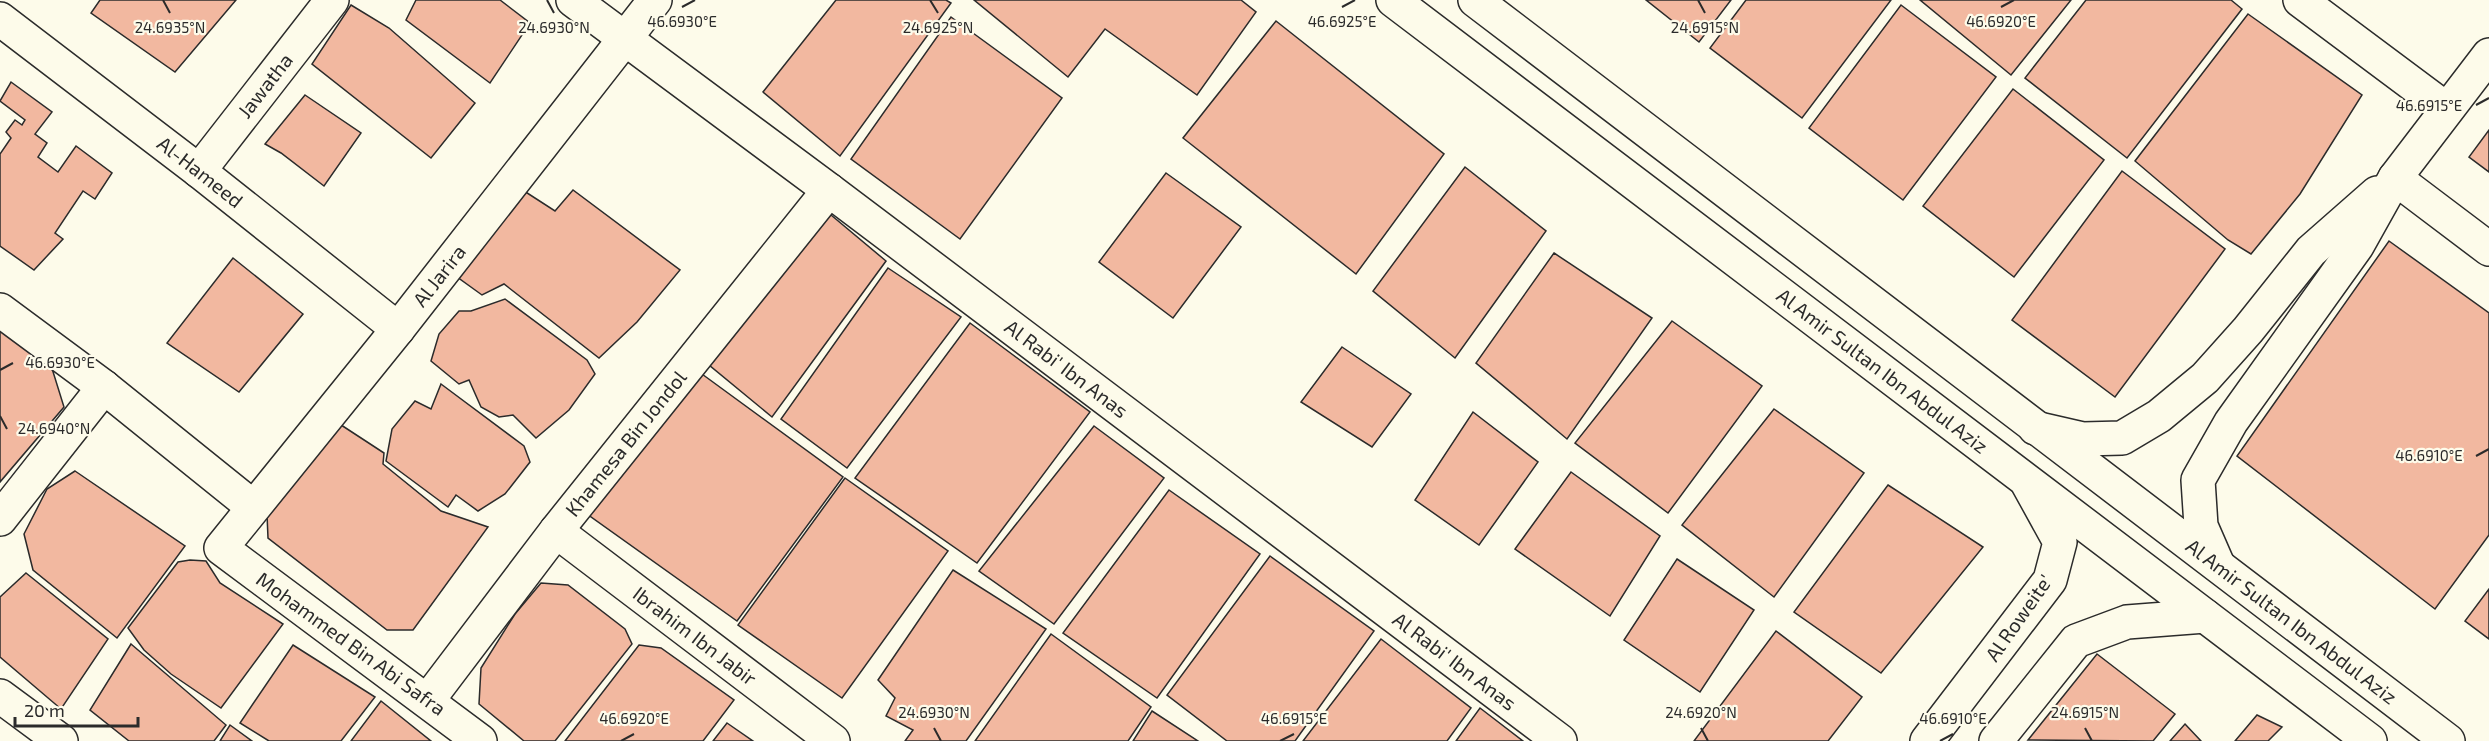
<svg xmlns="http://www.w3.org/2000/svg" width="2489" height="741" font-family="'Exo 2',sans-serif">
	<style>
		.building { fill: #f2b8a0; stroke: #2b2b2b; stroke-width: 1.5 }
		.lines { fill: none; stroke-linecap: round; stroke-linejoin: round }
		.minor-casing { stroke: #2b2b2b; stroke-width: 36 }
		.tertiary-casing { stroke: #2b2b2b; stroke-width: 36 }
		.minor { stroke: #fdfbea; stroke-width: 33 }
		.tertiary { stroke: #fdfbea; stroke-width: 33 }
		.ticks { fill: none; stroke: #2b2b2b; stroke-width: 2 }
		.labels { text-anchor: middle; stroke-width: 4.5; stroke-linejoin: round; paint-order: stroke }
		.street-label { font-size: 20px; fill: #2b2b2b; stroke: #fdfbea }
		.ticks-label { font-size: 15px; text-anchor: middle; fill: #2b2b2b; stroke: #fdfbea; stroke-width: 4.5; stroke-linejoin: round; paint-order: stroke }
	</style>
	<rect width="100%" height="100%" fill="#fdfbea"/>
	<g class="building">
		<path d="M100,0H236L175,72L91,13Z"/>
		<path d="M416,0H500L530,23L490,83L406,20Z"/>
		<path d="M836,0H946L951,3L840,156L763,92Z"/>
		<path d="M974,0H1241L1256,12L1197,95L1105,29L1068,77Z"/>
		<path d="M1646,0H1731L1699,42Z"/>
		<path d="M1746,0H1891L1802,118L1710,48Z"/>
		<path d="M1920,0H2071L2011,75Z"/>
		<path d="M2086,0H2231L2242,9L2127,158L2025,78Z"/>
		<path d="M351,5L389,28L475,103L431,158L312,64Z"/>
		<path d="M1901,5L1996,77L1903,200L1809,128Z"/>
		<path d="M2248,14L2362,95L2300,194L2251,254L2228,240L2135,161Z"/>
		<path d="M951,17L1062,98L960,239L851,159Z"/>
		<path d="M1276,21L1444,154L1356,274L1183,138Z"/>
		<path d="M11,82L52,112L35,134L47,143L38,157L58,172L76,146L112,173L95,199L83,191L55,233L63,239L34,270L0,246V154L11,138L6,132L15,120L22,125L25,120L0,101Z"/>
		<path d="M2013,89L2104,160L2014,277L1923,206Z"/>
		<path d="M305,95L361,133L324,186L281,153L265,144Z"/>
		<path d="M2489,130V172L2469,157Z"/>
		<path d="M1465,167L1546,231L1455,358L1373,291Z"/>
		<path d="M2122,171L2225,249L2115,397L2012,320Z"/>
		<path d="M1166,173L1241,227L1173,318L1099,262Z"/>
		<path d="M521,189L555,211L573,190L680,270L637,322L599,358L504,284L482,295L453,274Z"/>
		<path d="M831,215L886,261L772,417L703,360L800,227Z"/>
		<path d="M2389,241L2489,313V535L2435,609L2237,456Z"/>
		<path d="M1554,253L1652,318L1567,439L1476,363Z"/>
		<path d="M233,258L303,314L239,392L167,343Z"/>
		<path d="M888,268L961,317L847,468L781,419Z"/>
		<path d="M505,299L587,360L595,374L569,410L536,438L513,415L499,417L481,407L469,380L459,384L431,361L439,334L459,311H471Z"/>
		<path d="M1672,321L1762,386L1668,513L1575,443Z"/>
		<path d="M970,323L1090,412L977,563L855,478Z"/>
		<path d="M0,327L50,362L64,407L0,482Z"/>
		<path d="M1342,347L1411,394L1372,447L1301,402Z"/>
		<path d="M691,366L843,477L737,621L587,514Z"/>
		<path d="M441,384L524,446L530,462L505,494L478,511L456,495L448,507L386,461L392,429L415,401L431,409Z"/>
		<path d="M1774,409L1864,473L1774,597L1682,525Z"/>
		<path d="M1473,412L1538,462L1479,545L1415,500Z"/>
		<path d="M335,421L384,453L383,464L441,511L488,527L413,630H387L268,538L267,514Z"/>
		<path d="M1094,426L1164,478L1054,624L979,571Z"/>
		<path d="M75,471L185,546L117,638L33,570L24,534L47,489Z"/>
		<path d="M1571,472L1660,536L1610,616L1515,549Z"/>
		<path d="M845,478L948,551L842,698L738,625Z"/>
		<path d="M1888,485L1983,547L1881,673L1794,612Z"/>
		<path d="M1169,490L1260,554L1157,698L1063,633Z"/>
		<path d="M1270,556L1374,631L1295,741H1227L1167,695Z"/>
		<path d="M1677,559L1754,610L1700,692L1624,640Z"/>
		<path d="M190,560L206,561L220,583L283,624L221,708L171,674L144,650L128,628L178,562Z"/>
		<path d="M953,570L1046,629L966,741H905L913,730L886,716L895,698L878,680Z"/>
		<path d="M26,573L108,639L61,709L0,657V597Z"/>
		<path d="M541,583L568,585L625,629L632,644L555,741H524L479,704L481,668L515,614Z"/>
		<path d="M2489,589V639L2465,621Z"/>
		<path d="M1776,631L1862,697L1828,741H1694Z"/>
		<path d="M1051,634L1151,707L1128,741H975Z"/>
		<path d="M1381,639L1471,708L1447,741H1303Z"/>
		<path d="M131,644L226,725L214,741H129L90,710Z"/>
		<path d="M293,645L375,697L341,741H269L240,723Z"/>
		<path d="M639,645L661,648L734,700L703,741H565Z"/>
		<path d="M2097,654L2175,714L2153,741L2028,740Z"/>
		<path d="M381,701L431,741H351Z"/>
		<path d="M1480,708L1523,741H1456Z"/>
		<path d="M1152,711L1198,741H1133Z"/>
		<path d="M2257,715L2282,727L2268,741H2235Z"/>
		<path d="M727,723L753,741H713Z"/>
		<path d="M2185,724L2201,741H2170Z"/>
		<path d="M230,725L252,741H220Z"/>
	</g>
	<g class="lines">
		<g class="minor-casing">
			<g id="minor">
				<path id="s1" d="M573,0L829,190L1560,741"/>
				<path d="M2300,0L2446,109"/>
				<path id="s2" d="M0,19L199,171L398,329"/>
				<path id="s3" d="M199,171L332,0"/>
				<path d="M2395,178L2489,249"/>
				<path d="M0,310L104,387L253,507"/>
				<path d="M2035,428L2083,439L2122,438L2159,416L2205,378L2248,330L2311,251L2377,193"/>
				<path d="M0,519L104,387"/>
				<path id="s4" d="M556,531L833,741"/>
				<path d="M2218,565L2201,526L2198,480L2231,422L2357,246L2395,178L2489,55"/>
				<path d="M0,696L61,741"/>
				<path id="s5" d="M428,700L556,531L829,190"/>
				<path id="s6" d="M480,741L221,548L398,329L655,0"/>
				<path d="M1927,741L2050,580L2060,542L2028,484"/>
				<path d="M1996,741L2076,641L2127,622L2205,616"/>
			</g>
		</g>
		<g class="tertiary-casing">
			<g id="tertiary">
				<path id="s7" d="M1393,0L2370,741"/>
				<path id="s8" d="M1475,0L2448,741"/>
			</g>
		</g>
		<use href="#minor" class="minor"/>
		<use href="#tertiary" class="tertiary"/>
	</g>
	<path class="ticks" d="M163,0L170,13M547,0L554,13M930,0L938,13M1698,0L1705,13M682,7L695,0M1342,7L1355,0M2001,7L2014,0M2476,105L2489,98M0,370L13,363M0,416L7,429M2476,456L2489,449M934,728L941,741M1701,728L1708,741M2085,728L2092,741M621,741L634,734M1280,741L1294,734M1940,741L1953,734"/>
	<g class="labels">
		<g class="street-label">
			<text dy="7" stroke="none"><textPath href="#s3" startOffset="108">Jawatha</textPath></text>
			<text dy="7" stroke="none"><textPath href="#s2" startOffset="252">Al-Hameed</textPath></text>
			<text dy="7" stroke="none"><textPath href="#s6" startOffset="672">Al Jarira</textPath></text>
			<text dy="7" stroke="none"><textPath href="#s1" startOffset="616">Al Rabi' Ibn Anas</textPath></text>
			<text dy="7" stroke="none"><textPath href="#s7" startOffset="614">Al Amir Sultan Ibn Abdul Aziz</textPath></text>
			<text dy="7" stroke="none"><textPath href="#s5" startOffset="324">Khamesa Bin Jondol</textPath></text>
			<text transform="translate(2019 618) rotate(-55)" y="7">Al Roweite'</text>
			<text dy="7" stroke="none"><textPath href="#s8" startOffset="1026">Al Amir Sultan Ibn Abdul Aziz</textPath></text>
			<text dy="7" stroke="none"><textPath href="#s4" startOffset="174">Ibrahim Ibn Jabir</textPath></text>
			<text transform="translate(351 644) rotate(36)" y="7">Mohammed Bin Abi Safra</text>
			<text dy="7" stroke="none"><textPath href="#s1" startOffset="1102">Al Rabi' Ibn Anas</textPath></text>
		</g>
	</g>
	<g class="ticks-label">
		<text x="1342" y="27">46.6925°E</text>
		<text x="682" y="27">46.6930°E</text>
		<text x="2001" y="27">46.6920°E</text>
		<text x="170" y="33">24.6935°N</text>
		<text x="554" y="33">24.6930°N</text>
		<text x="938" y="33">24.6925°N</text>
		<text x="1705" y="33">24.6915°N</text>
		<text x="2429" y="111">46.6915°E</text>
		<text x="60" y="368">46.6930°E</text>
		<text x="54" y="434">24.6940°N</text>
		<text x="2429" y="461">46.6910°E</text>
		<text x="934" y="718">24.6930°N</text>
		<text x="1701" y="718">24.6920°N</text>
		<text x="2085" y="718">24.6915°N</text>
		<text x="634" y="724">46.6920°E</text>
		<text x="1294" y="724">46.6915°E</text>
		<text x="1953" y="724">46.6910°E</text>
	</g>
	<path d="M15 717v9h123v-9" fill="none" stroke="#2b2b2b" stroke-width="3"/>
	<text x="24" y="717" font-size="18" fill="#2b2b2b" stroke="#fdfbea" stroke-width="4.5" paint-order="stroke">20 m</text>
</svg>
